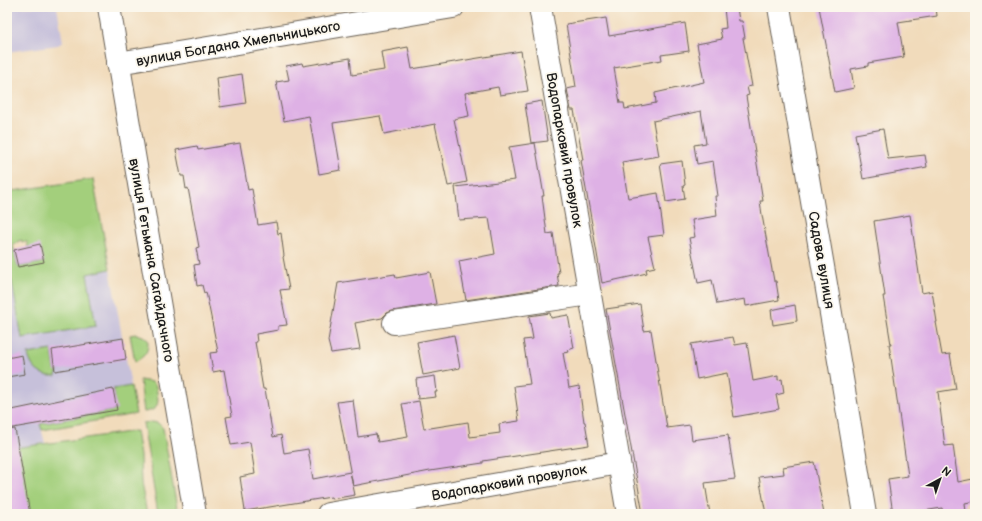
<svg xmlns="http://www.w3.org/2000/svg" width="982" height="521" font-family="'Balsamiq Sans',sans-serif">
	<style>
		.industrial { fill: #c6c0da }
		.green { fill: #a3cf7b; stroke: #60764c; fill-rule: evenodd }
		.building { fill: #deb1e5 }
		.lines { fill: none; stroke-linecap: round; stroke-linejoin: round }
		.minor-casing { stroke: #675f54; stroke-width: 24 }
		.minor { stroke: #fff; stroke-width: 22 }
		.labels { text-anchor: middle; stroke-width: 3.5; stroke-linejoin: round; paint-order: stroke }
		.street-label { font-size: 14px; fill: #1c1c1c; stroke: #fbf7ec }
	</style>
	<rect width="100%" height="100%" fill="#fbf7ec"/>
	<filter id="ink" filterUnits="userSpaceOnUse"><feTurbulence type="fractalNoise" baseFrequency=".025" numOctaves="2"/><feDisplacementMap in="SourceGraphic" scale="8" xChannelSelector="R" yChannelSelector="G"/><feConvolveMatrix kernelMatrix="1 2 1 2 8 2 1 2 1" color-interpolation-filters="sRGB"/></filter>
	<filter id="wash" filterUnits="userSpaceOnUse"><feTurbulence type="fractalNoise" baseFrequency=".012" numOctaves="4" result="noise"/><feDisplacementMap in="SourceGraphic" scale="16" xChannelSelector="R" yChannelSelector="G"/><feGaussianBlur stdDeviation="0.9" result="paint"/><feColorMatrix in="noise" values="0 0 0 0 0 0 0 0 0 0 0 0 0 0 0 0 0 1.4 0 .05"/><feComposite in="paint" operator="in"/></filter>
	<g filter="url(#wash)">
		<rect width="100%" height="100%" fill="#f1dbbb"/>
		<g class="industrial">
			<path d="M7,7H57L63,42L58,45L7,52Z"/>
			<path d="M106,247L131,386L113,389L117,410L40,424L45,443L7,449V254L18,267Z"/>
		</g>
		<g class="green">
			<path d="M7,163L13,191L93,179L110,269L87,274L96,326L22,338L10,271H7ZM22,240V242H27L28,247L44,262L18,267L13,245L18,243V241Z"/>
			<path d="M136,334L143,336L148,340C148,353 146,355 135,362L130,335Z"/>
			<path d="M52,350L55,370H58L56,376C41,377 31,369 28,354Z"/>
			<path d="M140,380L152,382L156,386C158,400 162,410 144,412Z"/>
			<path d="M131,386L136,414L42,430L40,424L116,410L113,389Z"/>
			<path d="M152,422L158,423L163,428L178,514H158L143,423Z"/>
			<path d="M136,431L140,456L141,483L147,514H7V449Z"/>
		</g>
		<g id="blocks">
			<g class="building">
				<path d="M724,7H737L739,21H742L745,38H743L752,86L747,87L749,95L746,96L763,201H760L762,215L774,281H776L779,300L746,306L745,299L717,304L712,280L698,283L689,238L695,237L692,220L717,216L715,196H718L713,161L697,164L694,145L706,143L701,111L653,121L659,156L622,162L628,198L658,193L664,235L648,237L655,267L646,269L647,273L602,283L581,160H583L574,110H571L567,89L576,87L566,24L606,18L609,36L685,23L689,51L661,55L662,60L614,68L620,103H624L625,109L656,103L655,93L704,82L697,44L722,39L720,29L726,28Z"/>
				<path d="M819,7H936L937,16L898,22L904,57L868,63V66L851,69L854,88L835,92Z"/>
				<path d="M408,47L412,69L521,51L528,91L500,95L498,87L465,93L469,116L454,119L467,182L448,186L435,124L384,134L380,116L333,123L341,170L319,174L309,116L284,121L276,82L289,80L286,66L302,63L303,66L350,58L352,75L384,70L381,52Z"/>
				<path d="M242,74L246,103L220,107L217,78Z"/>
				<path d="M542,101L548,141L531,143L525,104Z"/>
				<path d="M883,129L888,159L925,155L927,167L863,179L855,134Z"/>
				<path d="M240,143L248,190L252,189L258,225L276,222L278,234L281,233L284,256L283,257L289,289L280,290L287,325L278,326V330L256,334L257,342H255L263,389H265L273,437L281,435L284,453L308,449L313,479L350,472L355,495L332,499L331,497L245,511L240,477L255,474L250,442L231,445L226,417L232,416L224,370L213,372L210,353L218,352L206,292L204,293L202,285L197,286L194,265L199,264L196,248L199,247L188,188L186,189L184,176H181L176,150L197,146L198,150Z"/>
				<path d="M535,143L544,196H542L547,234L553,233L559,273H557L559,286L466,300L459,261L495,254L489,218L459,220L455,187L515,180L509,147Z"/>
				<path d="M682,161L685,185L683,186L685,199L666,202L660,164Z"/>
				<path d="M910,215L922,293L932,291L937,322H936L942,355L950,354L956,389L938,392L945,446L953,445L958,482L973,479L975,490V501L965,503L966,512L955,514H943L942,508L904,514H893L888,479L908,476L889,344H891L883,296H885L874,221Z"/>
				<path d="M40,244L44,262L18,267L14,250Z"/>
				<path d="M430,272L436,304L392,311L387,313L382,318L355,323L360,349L331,353L328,341L338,283L395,274L396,278Z"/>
				<path d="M640,304L644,331L651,330L667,428L690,425L692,440L728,435L735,479L705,483L710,514H643L606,309Z"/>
				<path d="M795,305L797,321L773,325L771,310Z"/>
				<path d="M550,313L551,318L568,315L574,348L568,350L569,352L563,353L569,388L579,386L584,422H585L589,445L483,461V463L430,471L353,486L337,402L353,400L358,437L376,434L378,442L408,437L402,404L419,401L424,429L468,422L470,437L500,433L499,424L519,421L514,386L530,384L523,340L533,339L529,316Z"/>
				<path d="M454,335L460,368L423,375L417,342Z"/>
				<path d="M733,337L735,345L747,343L753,381L778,376V380L782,379L784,393L776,395L779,409L734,417L727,373L697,379L691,344Z"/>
				<path d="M123,338L126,359L55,371L52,350Z"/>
				<path d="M22,355L25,374L7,377V358Z"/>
				<path d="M435,376L437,392H435L436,397L418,399L416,379Z"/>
				<path d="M113,389L117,410L7,429V411Z"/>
				<path d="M15,429L30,514H7V430Z"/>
				<path d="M814,462L824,514H766L759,477L784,474L783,467Z"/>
			</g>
		</g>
	</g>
	<g filter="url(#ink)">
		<use href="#blocks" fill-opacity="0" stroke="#675f54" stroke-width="1"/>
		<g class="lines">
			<g class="minor-casing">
				<g id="minor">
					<path d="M109,7L195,514"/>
					<path d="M540,7L628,514"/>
					<path d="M779,7L865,514"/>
					<path d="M118,63L453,7"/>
					<path d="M394,323L590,294"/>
					<path d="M328,514L619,463"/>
				</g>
			</g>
			<use href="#minor" class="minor"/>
		</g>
	</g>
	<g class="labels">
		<g class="street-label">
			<text transform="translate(238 43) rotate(-10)" y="5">вулиця Богдана Хмельницького</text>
			<text transform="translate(565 150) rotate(80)" y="5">Водопарковий провулок</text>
			<text transform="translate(152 260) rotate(80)" y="5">вулиця Гетьмана Сагайдачного</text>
			<text transform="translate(822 260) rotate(80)" y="5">Садова вулиця</text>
			<text transform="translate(509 482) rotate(-10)" y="5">Водопарковий провулок</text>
		</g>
	</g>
	<rect width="982" height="521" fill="none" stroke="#fbf7ec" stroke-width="24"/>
	<g transform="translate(940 479) rotate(40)" stroke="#fbf7ec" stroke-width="3" paint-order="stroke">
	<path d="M0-3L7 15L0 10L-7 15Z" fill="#1c1c1c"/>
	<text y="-6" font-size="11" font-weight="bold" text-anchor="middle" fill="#1c1c1c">N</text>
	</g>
</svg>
